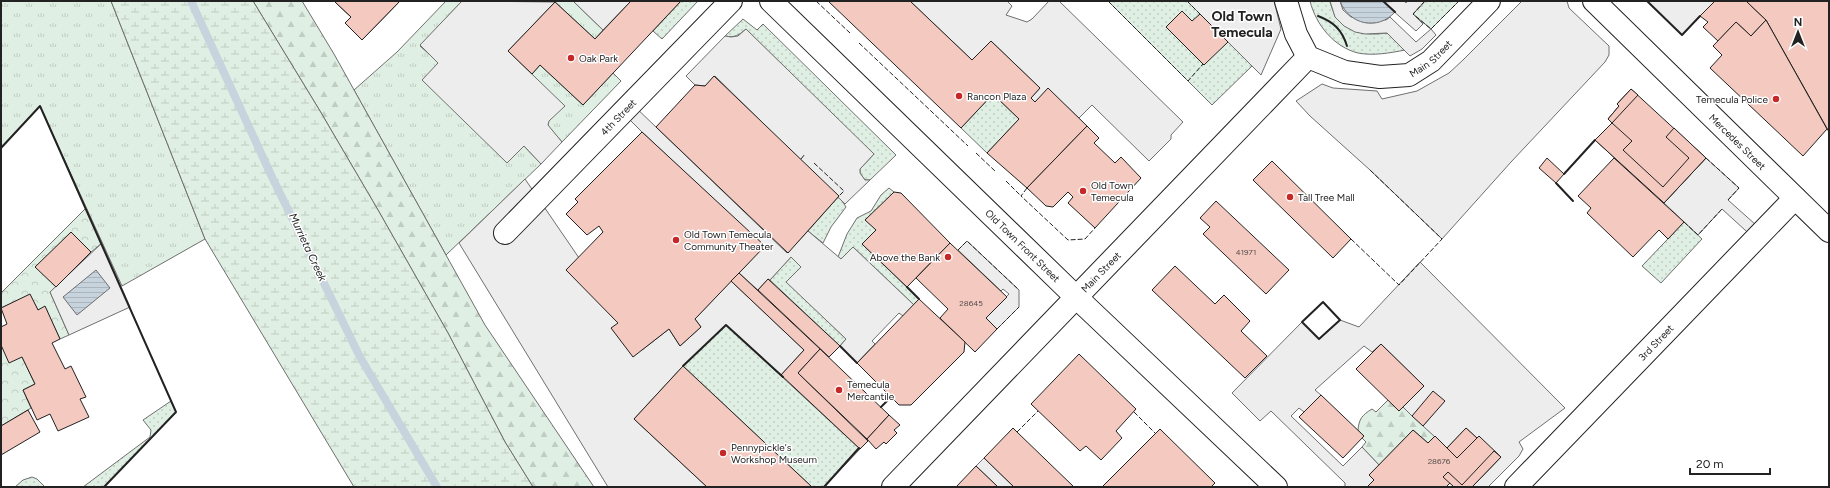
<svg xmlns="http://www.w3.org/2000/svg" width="1830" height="488" font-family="Figtree,sans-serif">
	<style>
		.grass { fill: url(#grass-tufts); stroke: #6f6f6f }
		.forest { fill: url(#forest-firs); stroke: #6f6f6f }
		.wetland { fill: url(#wetland-marsh); stroke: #6f6f6f }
		.park { fill: url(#park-crowns); stroke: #6f6f6f }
		.garden { fill: url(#garden-dots); stroke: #6f6f6f }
		.parking { fill: #ededed; stroke: #6f6f6f }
		.water { fill: url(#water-rules); stroke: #6f6f6f }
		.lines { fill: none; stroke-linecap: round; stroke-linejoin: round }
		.stream { stroke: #c7d3dd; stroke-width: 8 }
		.building { fill: #f3c9c0; stroke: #222 }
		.minor-casing { stroke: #222; stroke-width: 24 }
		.tertiary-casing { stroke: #222; stroke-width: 24 }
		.secondary-casing { stroke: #222; stroke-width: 24 }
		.minor { stroke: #fff; stroke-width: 22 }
		.tertiary { stroke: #fff; stroke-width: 22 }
		.secondary { stroke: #fff; stroke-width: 22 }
		.fence { stroke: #222; stroke-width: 1; stroke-dasharray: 5 2; stroke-linecap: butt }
		.wall { stroke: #222; stroke-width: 2 }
		.poi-dot { fill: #c62828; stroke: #fff; stroke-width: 1.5 }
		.labels { text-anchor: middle; stroke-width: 3; stroke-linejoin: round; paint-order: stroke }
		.number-label { font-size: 8px; fill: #564c4a }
		.street-label { font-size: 10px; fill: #222; stroke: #fff }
		.poi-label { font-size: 10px; fill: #222; stroke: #fff; text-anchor: start }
		.water-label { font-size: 11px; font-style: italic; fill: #222; stroke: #fff }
		.district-label { font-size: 14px; font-weight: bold; fill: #222; stroke: #fff }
	</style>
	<defs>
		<pattern id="grass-tufts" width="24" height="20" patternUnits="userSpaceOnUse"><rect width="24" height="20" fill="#e0efe3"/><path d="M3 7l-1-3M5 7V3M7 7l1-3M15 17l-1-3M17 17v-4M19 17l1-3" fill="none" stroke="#c0cdc2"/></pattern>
		<pattern id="forest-firs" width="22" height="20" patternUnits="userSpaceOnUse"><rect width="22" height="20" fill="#e0efe3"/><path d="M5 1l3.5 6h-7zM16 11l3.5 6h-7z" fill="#c0cdc2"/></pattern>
		<pattern id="wetland-marsh" width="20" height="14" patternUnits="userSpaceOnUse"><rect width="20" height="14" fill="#e0efe3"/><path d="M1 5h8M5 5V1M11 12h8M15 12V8" fill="none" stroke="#c0cdc2"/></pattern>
		<pattern id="park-crowns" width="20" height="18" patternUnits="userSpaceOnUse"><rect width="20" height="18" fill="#e0efe3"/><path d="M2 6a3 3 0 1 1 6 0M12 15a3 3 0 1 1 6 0" fill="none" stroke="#c0cdc2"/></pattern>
		<pattern id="garden-dots" width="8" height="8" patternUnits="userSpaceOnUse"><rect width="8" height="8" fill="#e0efe3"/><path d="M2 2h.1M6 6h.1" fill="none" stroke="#c0cdc2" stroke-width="1.8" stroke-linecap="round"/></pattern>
		<pattern id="water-rules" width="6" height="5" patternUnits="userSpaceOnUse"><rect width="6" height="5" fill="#c7d3dd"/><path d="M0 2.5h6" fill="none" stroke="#abb5bd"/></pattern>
	</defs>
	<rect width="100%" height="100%" fill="#fff"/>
	<g class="grass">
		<path d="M1,1H111L205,239L122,286L40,106L1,148Z"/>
		<path d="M446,1H462L420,46L439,63L507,163L524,146L541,164L446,255L354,90L397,52Z"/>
		<path d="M554,1H573L603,30L595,39Z"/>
		<path d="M540,65L583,105L613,73L621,81L562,142L548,126V121L532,74Z"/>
	</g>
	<g class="forest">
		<path d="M253,1H302L334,54L485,325L594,487H533L505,442L448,333L378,210L320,111Z"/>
		<path d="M1388,400L1399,411L1403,407L1435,436L1428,443L1413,430L1379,465L1362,447L1366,442L1362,438L1364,436L1358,430C1359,419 1362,415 1372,409L1376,412Z"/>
	</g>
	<path class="wetland" d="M111,1H253L320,111L378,210L448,333L505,442L533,487H354L205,239Z"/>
	<g class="park">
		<path d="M86,208L102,243L91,252L71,232L36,267L56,287L50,292L69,335L60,339L45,307L38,310L30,295L1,308V293Z"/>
		<path d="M1,345L22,357L35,384L23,390L31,408L1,426Z"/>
	</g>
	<g class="garden">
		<path d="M681,1H698L662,39L653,31Z"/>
		<path d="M1108,1H1187L1252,66L1212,105Z"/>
		<path d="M1310,1H1330C1336,30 1361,37 1387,33L1405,50C1390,53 1373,56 1358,53C1334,47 1316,25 1310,1Z"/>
		<path d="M1425,1H1459L1431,29L1413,14Z"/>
		<path d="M743,19L757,30L763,24L896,155L870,180H865L860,173V169L873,155L746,29C739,35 735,38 725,36Z"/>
		<path d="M993,94L1019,119L987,153L961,128Z"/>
		<path d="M889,188L894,192L866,220L876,230L862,244L919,299L914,305L853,247L841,259L838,257L847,234L857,218L871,211L881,195Z"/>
		<path d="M839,196L846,207L831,227L823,243L808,231Z"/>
		<path d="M1684,222L1702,239L1661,283L1642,266Z"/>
		<path d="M791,257L801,267L787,282L846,339L840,346L770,280Z"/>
		<path d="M726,325L860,449L824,487H812L683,366Z"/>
		<path d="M171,401L176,412L104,487H83L150,437L151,430L143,420Z"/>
		<path d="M32,477L37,479L45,487H15L23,480Z"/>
	</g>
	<g class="parking">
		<path d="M462,1L555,2L508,51L565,106L549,121L548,125L562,142L541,164L524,146L507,163L422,80L438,63L420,45Z"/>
		<path d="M573,1H631L603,30Z"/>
		<path d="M910,1H1007L1012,6L1006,15L1027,22L1032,19L1049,1H1059L1183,122L1171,135V139L1149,161L1092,105L1079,118L1048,89L1035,102L1031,98L1040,88L991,41L972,60Z"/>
		<path d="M1187,1H1274L1281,29L1261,75Z"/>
		<path d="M1330,1H1340L1343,10L1351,17L1386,20L1390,17L1416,42L1431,29L1436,35L1422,49L1410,56L1387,33L1365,34L1355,32L1344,26L1335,17Z"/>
		<path d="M1404,1L1406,3L1407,1H1425L1413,14L1423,24L1416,31L1383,2Z"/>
		<path d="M1522,1H1567L1569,8L1609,46V55L1605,62L1511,162L1442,239L1370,170L1310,116L1296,101L1322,84L1333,88L1377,91L1382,99L1417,91L1449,73L1463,60Z"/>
		<path d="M1647,1H1715L1682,35Z"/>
		<path d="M746,29L874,154L860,169V173L865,180H870L845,204L715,76L705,86L695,85L686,76L725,36L731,37L738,36Z"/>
		<path d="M631,103L787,253L808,231L841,259L853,247L914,305L903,316L899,313L872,341L875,344L857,363L840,346L846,339L786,282L801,267L791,257L770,280L768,279L758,290L739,273L764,246L642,132L622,112Z"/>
		<path d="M1706,158L1739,188L1728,200L1765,233L1757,241L1722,209L1698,235L1664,203Z"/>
		<path d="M525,179L642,350L669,329L680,346L701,327L695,319L731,281L804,350L781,375L726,325L683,366L634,419L707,487H608L459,243Z"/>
		<path d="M967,241L1019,290V307L997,329L986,318L1009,294L1003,289L1001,291L958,250Z"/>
		<path d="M102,243L130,307L69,335L50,292Z"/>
		<path d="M1420,262L1565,408L1519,442L1523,449L1519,456L1488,487H1472L1500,457L1479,436L1477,438L1466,428L1447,448L1423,426L1444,401L1412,416L1403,407L1424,386L1381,344L1372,352L1364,346L1315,390L1321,395L1304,412L1299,408L1291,416L1343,466L1362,447L1379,465L1374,480L1367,487H1345V483L1271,411L1260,421L1232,393L1302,322L1319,339L1340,320L1359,327Z"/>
		<path d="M984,458L1014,487H998L976,466Z"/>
	</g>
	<g class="water">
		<path d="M1340,1H1383L1395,12C1378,31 1349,25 1340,1Z"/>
		<path d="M96,270L110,288L77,315L63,297Z"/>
	</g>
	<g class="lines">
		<path class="stream" d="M191,1L272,177L360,357L437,487"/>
	</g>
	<g class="building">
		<path d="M334,1H400L362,40L345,23L351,17Z"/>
		<path d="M334,1H400L362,40L345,23L351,17Z"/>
		<path d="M631,1H681L583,105L540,65L532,74L508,51L555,2L595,39Z"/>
		<path d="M828,1H910L972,60L991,41L1040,88L1031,98L1035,102L1048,88L1087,126L1027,188L987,153L1019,119L993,94L961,128Z"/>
		<path d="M1715,1H1746L1766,20L1751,36L1736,22L1718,41L1703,27L1708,22L1700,16Z"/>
		<path d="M1746,1H1829V132L1766,20Z"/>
		<path d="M1182,11L1192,21L1200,14L1228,42L1204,65L1166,27Z"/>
		<path d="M1766,20L1827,129L1803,156L1710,68L1722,55L1713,46L1736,22L1751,36Z"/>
		<path d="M714,76L839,196L788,253L656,127L695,85L705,86Z"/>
		<path d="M1631,89L1706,158L1664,203L1595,140L1612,123L1608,119L1619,106L1617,104Z"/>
		<path d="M1631,89L1638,95L1612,123L1608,119L1619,106L1617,104Z"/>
		<path d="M1612,123L1632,141L1623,150L1663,187L1689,158L1666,137L1674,128L1706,158L1664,203L1595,140Z"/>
		<path d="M1087,126L1099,138L1094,143L1115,163L1121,157L1141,178L1095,228L1068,203L1073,197L1068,192L1053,207L1046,206L1027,188Z"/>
		<path d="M642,132L765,246L695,319L701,327L680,346L669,329L633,357L611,328L618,323L566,270L603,232L599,226L587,235L566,214L578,202L575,199Z"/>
		<path d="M1547,158L1564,174L1556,183L1539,168Z"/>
		<path d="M1614,158L1684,222L1668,239L1659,230L1633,257L1587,213L1591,208L1578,196Z"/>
		<path d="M1272,161L1351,239L1333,258L1253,180Z"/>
		<path d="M894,192L901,193L950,243L907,287L862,244L876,230L865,220Z"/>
		<path d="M1216,201L1289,270L1266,294L1203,234L1210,227L1200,218Z"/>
		<path d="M71,232L91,252L56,287L35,267Z"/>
		<path d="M950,243L1007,297L986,318L997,329L975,352L940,318L948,309L916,278Z"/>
		<path d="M1175,266L1215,304L1224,295L1250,321L1241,331L1267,356L1245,378L1152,290Z"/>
		<path d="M739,273L820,349L798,373L868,441L860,449L781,375L804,350L731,281Z"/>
		<path d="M768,279L840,346L829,357L758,290Z"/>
		<path d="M30,294L38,310L45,306L60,339L52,343L65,369L71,366L86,397L80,399L89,417L58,431L50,414L37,420L23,390L35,384L22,357L9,363L1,345V327L7,324L1,308Z"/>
		<path d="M919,299L965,342L964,352L911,405H899L857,363Z"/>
		<path d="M1381,344L1424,386L1399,411L1356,369Z"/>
		<path d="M820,349L889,415L867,439L798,373Z"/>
		<path d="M1079,354L1136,409L1116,431L1122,438L1101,460L1086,446L1080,451L1031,404Z"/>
		<path d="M683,366L812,487H707L634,419Z"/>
		<path d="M1433,391L1445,401L1423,426L1412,416Z"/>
		<path d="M1321,395L1364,436L1343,458L1299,417Z"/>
		<path d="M28,410L40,432L1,455V426Z"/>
		<path d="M889,415L900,425L894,430L897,433L886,444L884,442L876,449L867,439Z"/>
		<path d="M1013,428L1017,432L1074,487H1014L984,458Z"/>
		<path d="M1466,428L1477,438L1457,458L1447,448Z"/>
		<path d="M1160,429L1215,483L1211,487H1102Z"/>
		<path d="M1413,430L1428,443L1435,436L1457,458L1479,436L1501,457L1472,487H1454L1450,483L1446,487H1367L1374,480L1369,475Z"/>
		<path d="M1494,451L1501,457L1472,487H1454L1443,477L1448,472L1462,485Z"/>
		<path d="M976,466L998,487H956Z"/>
	</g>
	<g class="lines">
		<g class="minor-casing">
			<g id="minor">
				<path id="s1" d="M505,233L731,1"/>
				<path id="s2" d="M1516,487L1795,198"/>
			</g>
		</g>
		<g class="tertiary-casing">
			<g id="tertiary">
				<path id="s3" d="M1286,1L1296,34L1308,57L1345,72L1380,77L1409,75L1431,61L1489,1"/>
				<path id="s4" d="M1594,1L1829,231"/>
				<path id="s5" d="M893,487L1308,57"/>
			</g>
		</g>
		<g class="secondary-casing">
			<g id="secondary">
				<path id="s6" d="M771,1L1076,297L1276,487"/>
			</g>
		</g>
		<use href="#minor" class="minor"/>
		<use href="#tertiary" class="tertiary"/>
		<use href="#secondary" class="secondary"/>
		<g class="fence">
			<path d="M816,1L850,33"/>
			<path d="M1108,1L1188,81L1203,64"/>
			<path d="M1187,1L1200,14"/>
			<path d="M1425,1L1413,14L1431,29L1459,1"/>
			<path d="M859,43L968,146"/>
			<path d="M976,153L995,171"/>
			<path d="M1706,158L1739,188L1728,200"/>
			<path d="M801,159L805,154"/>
			<path d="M814,163L844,191L839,196"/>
			<path d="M1006,181L1021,196"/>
			<path d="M1027,188L1021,196L1068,240L1085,239L1095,228"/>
			<path d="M1684,222L1698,235L1722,209"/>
			<path d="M1351,239L1399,285L1442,239L1370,170"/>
			<path d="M958,250L967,241L1019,290"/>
			<path d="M997,329L1019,307"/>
			<path d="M1134,412L1156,434"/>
			<path d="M1017,432L1038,411"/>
		</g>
		<g class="wall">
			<path d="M1383,1L1395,12"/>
			<path d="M1647,1L1682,35L1700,16"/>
			<path d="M1318,16C1334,22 1342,30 1347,46"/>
			<path d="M1,148L40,106L176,412L104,487"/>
			<path d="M1564,174L1595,140"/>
			<path d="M1556,183L1573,201"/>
			<path d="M907,287L919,299"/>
			<path d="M1323,302L1340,320L1319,339L1302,322Z"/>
			<path d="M840,346L857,363"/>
			<path d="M683,366L726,325L783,377"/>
			<path d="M881,407L891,397"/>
			<path d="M824,487L859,448"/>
		</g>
	</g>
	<g class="poi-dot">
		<circle cx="571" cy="58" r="4"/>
		<circle cx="959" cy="96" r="4"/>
		<circle cx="1776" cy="99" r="4"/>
		<circle cx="1083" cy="191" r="4"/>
		<circle cx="1290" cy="197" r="4"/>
		<circle cx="676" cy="240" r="4"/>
		<circle cx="948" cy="257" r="4"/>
		<circle cx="839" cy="390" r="4"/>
		<circle cx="723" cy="453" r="4"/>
	</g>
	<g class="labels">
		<g class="number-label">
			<text x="1246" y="255">41971</text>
			<text x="971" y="306">28645</text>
			<text x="1439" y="464">28676</text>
		</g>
		<g class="street-label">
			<text dy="4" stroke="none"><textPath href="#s3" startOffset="192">Main Street</textPath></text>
			<text dy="4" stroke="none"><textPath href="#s1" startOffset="162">4th Street</textPath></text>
			<text dy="4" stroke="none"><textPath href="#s4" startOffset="201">Mercedes Street</textPath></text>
			<text dy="4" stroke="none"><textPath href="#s6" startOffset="351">Old Town Front Street</textPath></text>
			<text dy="4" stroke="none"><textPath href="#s5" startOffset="299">Main Street</textPath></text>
			<text dy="4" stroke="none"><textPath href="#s2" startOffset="201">3rd Street</textPath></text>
		</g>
		<g class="poi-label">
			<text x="579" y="62">Oak Park</text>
			<text x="967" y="100">Rancon Plaza</text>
			<text x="1768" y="103" text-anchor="end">Temecula Police</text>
			<text x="1091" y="189">Old Town<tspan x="1091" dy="12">Temecula</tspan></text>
			<text x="1298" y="201">Tall Tree Mall</text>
			<text x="684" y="238">Old Town Temecula<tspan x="684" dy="12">Community Theater</tspan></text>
			<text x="940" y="261" text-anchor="end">Above the Bank</text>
			<text x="847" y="388">Temecula<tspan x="847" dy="12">Mercantile</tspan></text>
			<text x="731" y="451">Pennypickle's<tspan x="731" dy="12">Workshop Museum</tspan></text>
		</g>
		<g class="water-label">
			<text transform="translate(308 247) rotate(65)" y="4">Murrieta Creek</text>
		</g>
		<g class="district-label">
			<text x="1242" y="21">Old Town<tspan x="1242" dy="16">Temecula</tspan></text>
		</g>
	</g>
	<rect width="1830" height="488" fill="none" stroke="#222222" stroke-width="4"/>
	<g transform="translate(1798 32)" stroke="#ffffff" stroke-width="3" paint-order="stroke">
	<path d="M0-3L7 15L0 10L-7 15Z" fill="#222222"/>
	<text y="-6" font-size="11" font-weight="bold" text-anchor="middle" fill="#222222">N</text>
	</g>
	<path d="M1690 468v6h80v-6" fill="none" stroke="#222222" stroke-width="2"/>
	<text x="1696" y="468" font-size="12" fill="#222222" stroke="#ffffff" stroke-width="3" paint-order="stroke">20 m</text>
</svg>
